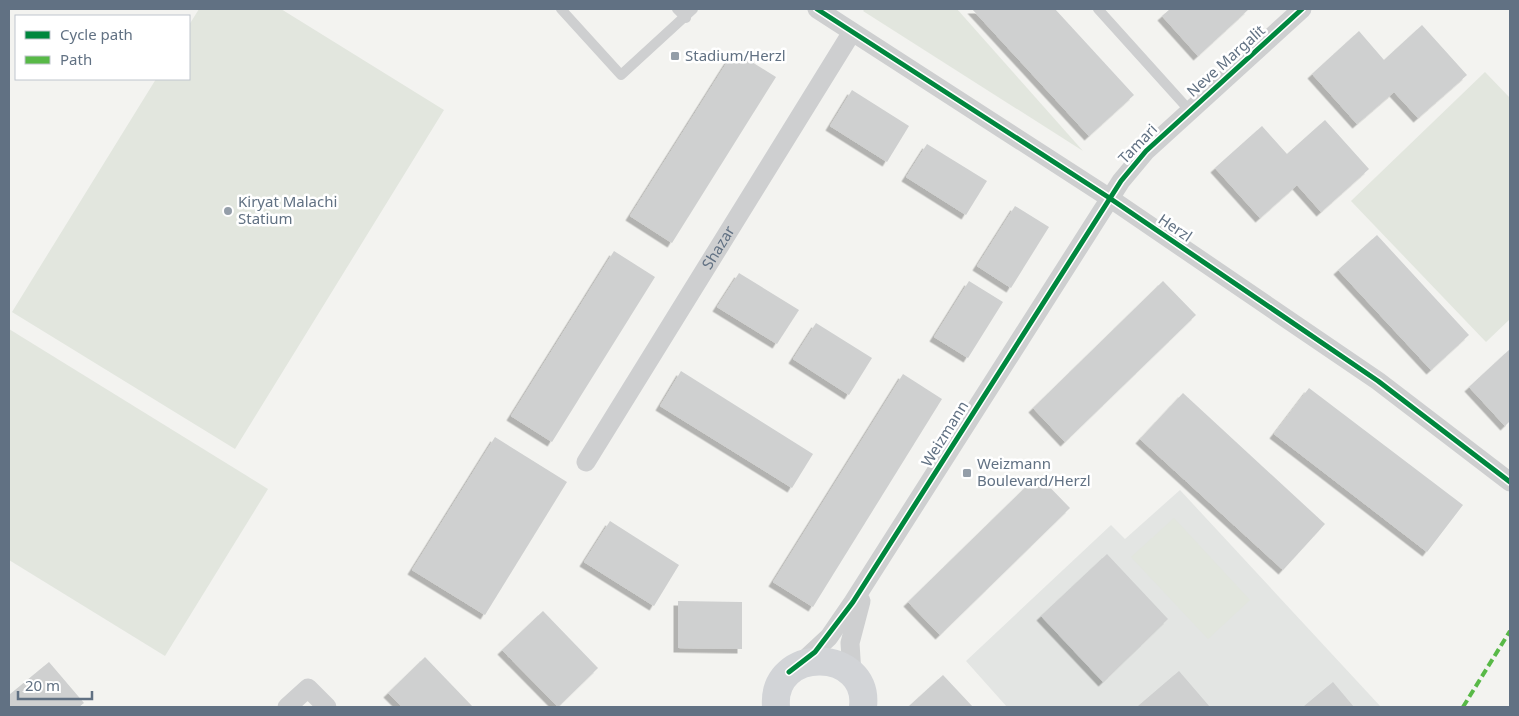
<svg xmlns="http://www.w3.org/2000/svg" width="1519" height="716" font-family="'Noto Sans',sans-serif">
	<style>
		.built { fill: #e3e5e3 }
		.green { fill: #e2e6de }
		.building { fill: #cfd0d0; filter: url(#shadow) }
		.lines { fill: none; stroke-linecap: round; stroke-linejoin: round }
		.lane { stroke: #cecfd0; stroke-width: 10 }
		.street { stroke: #cecfd0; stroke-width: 19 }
		.secondary { stroke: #d2d4d7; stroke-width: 28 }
		.quiet { stroke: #58b947; stroke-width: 4; stroke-dasharray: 8 4; stroke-linecap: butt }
		.cycleway-casing { stroke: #fff; stroke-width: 8 }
		.cycleway { stroke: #00873e; stroke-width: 5 }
		.poi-dot { fill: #949ea9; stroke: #fff; stroke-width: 2 }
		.labels { text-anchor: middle; stroke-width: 5; stroke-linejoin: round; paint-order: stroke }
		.poi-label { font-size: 15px; fill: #617183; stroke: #fff; text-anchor: start }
		.street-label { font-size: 15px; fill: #617183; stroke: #fff }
	</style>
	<defs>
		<filter id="shadow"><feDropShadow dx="-4.5" dy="4.5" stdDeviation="0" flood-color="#0004"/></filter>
	</defs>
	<rect width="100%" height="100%" fill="#f3f3f0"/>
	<path class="built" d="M1180,490L1381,707H1007L966,661L1111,525L1125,539Z"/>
	<g class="green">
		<path d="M199,9H281L444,110L235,449L12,312L156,79H189V25Z"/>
		<path d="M865,9H957L1083,151L863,11Z"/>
		<path d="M1485,72L1510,98V319L1486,342L1351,201Z"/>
		<path d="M9,329L268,489L165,656L9,560Z"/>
		<path d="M1174,518L1250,600L1208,639L1131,557Z"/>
	</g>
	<g class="building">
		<path d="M972,9H1055L1134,95L1089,136Z"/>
		<path d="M1170,9H1249L1198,56L1162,16Z"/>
		<path d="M1422,25L1467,75L1418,118L1394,92L1357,124L1312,74L1359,31L1384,60Z"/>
		<path d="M734,51L776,77L672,243L630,216Z"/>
		<path d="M852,90L909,126L887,162L830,126Z"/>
		<path d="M1325,120L1369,169L1321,212L1297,185L1260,218L1215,168L1262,126L1287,154Z"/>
		<path d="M927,144L987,181L966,215L906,177Z"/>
		<path d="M1015,206L1049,227L1011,288L977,266Z"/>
		<path d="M1377,235L1469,335L1431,370L1338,270Z"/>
		<path d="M614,251L655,277L552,442L511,416Z"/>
		<path d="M739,273L799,310L777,344L717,307Z"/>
		<path d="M969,281L1003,302L968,358L934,337Z"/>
		<path d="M1163,281L1196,315L1065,442L1033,408Z"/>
		<path d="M816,323L872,358L849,395L793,359Z"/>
		<path d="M1510,349V421L1505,426L1469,387Z"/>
		<path d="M681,371L813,454L792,488L660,406Z"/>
		<path d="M903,374L942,399L813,607L773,582Z"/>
		<path d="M1309,388L1463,505L1427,552L1274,434Z"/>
		<path d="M1183,393L1325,524L1283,570L1140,439Z"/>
		<path d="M495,437L567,482L485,615L412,570Z"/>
		<path d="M1038,475L1070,508L940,635L908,602Z"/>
		<path d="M610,521L679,565L654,606L584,562Z"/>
		<path d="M1107,554L1168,619L1103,682L1041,616Z"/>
		<path d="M678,601L742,602V649L678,648Z"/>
		<path d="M543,611L598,668L558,707L502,650Z"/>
		<path d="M425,657L473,707H402L388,693Z"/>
		<path d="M49,662L84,703L79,707H9V695Z"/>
		<path d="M1179,671L1210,707H1137Z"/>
		<path d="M943,675L973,707H908Z"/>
		<path d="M1333,682L1354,707H1303Z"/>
	</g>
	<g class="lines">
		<g class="lane">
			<path d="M561,9L621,75L693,9"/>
			<path d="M677,9L686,18"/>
			<path d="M1098,9L1190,111"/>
		</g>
		<g class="street">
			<path d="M817,9L1108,197L1378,381L1510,482"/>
			<path id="s1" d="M586,462L852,32"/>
			<path d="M800,664L829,637L853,602L1121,181L1146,151L1302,9"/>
			<path d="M852,674L850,643L861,601"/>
			<path d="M287,707L308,688L327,707"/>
		</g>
		<path class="secondary" d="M776,707C771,645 870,648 863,707"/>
		<path class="quiet" d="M1463,707L1510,631"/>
		<g class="cycleway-casing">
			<g id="cycleway">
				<path d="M817,9L1108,197L1378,381L1510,482"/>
				<path d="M789,672L815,652L853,602L1121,181L1146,151L1302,9"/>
			</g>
		</g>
		<use href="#cycleway" class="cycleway"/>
	</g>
	<g class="poi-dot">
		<rect x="670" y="51" width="10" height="10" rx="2.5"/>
		<circle cx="228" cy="211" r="5"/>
		<rect x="962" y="468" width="10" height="10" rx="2.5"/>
	</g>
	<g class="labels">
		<g class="poi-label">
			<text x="685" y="61">Stadium/Herzl</text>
			<text x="238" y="207">Kiryat Malachi<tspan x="238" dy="17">Statium</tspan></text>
			<text x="977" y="469">Weizmann<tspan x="977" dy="17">Boulevard/Herzl</tspan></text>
		</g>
		<g class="street-label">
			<text transform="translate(1226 61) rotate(-42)" y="5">Neve Margalit</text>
			<text transform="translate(1138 144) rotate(-46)" y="5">Tamari</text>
			<text transform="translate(1175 228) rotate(34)" y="5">Herzl</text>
			<text dy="5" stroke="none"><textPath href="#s1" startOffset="252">Shazar</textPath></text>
			<text transform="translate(945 434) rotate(-58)" y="5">Weizmann</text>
		</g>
	</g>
	<rect width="1519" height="716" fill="none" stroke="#617183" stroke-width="20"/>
	<rect x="15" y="15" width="175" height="65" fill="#ffffff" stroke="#c0c6cd"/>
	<rect x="25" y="31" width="25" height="8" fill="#00873e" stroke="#c0c6cd"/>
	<text x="60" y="40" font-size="15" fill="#617183">Cycle path</text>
	<rect x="25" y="56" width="25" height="8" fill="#58b947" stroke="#c0c6cd"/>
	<text x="60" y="65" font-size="15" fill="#617183">Path</text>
	<path d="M18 691v8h74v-8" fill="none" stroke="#617183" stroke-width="2.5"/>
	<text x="25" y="691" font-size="15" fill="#617183" stroke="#ffffff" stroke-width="4" paint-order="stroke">20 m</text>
</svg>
